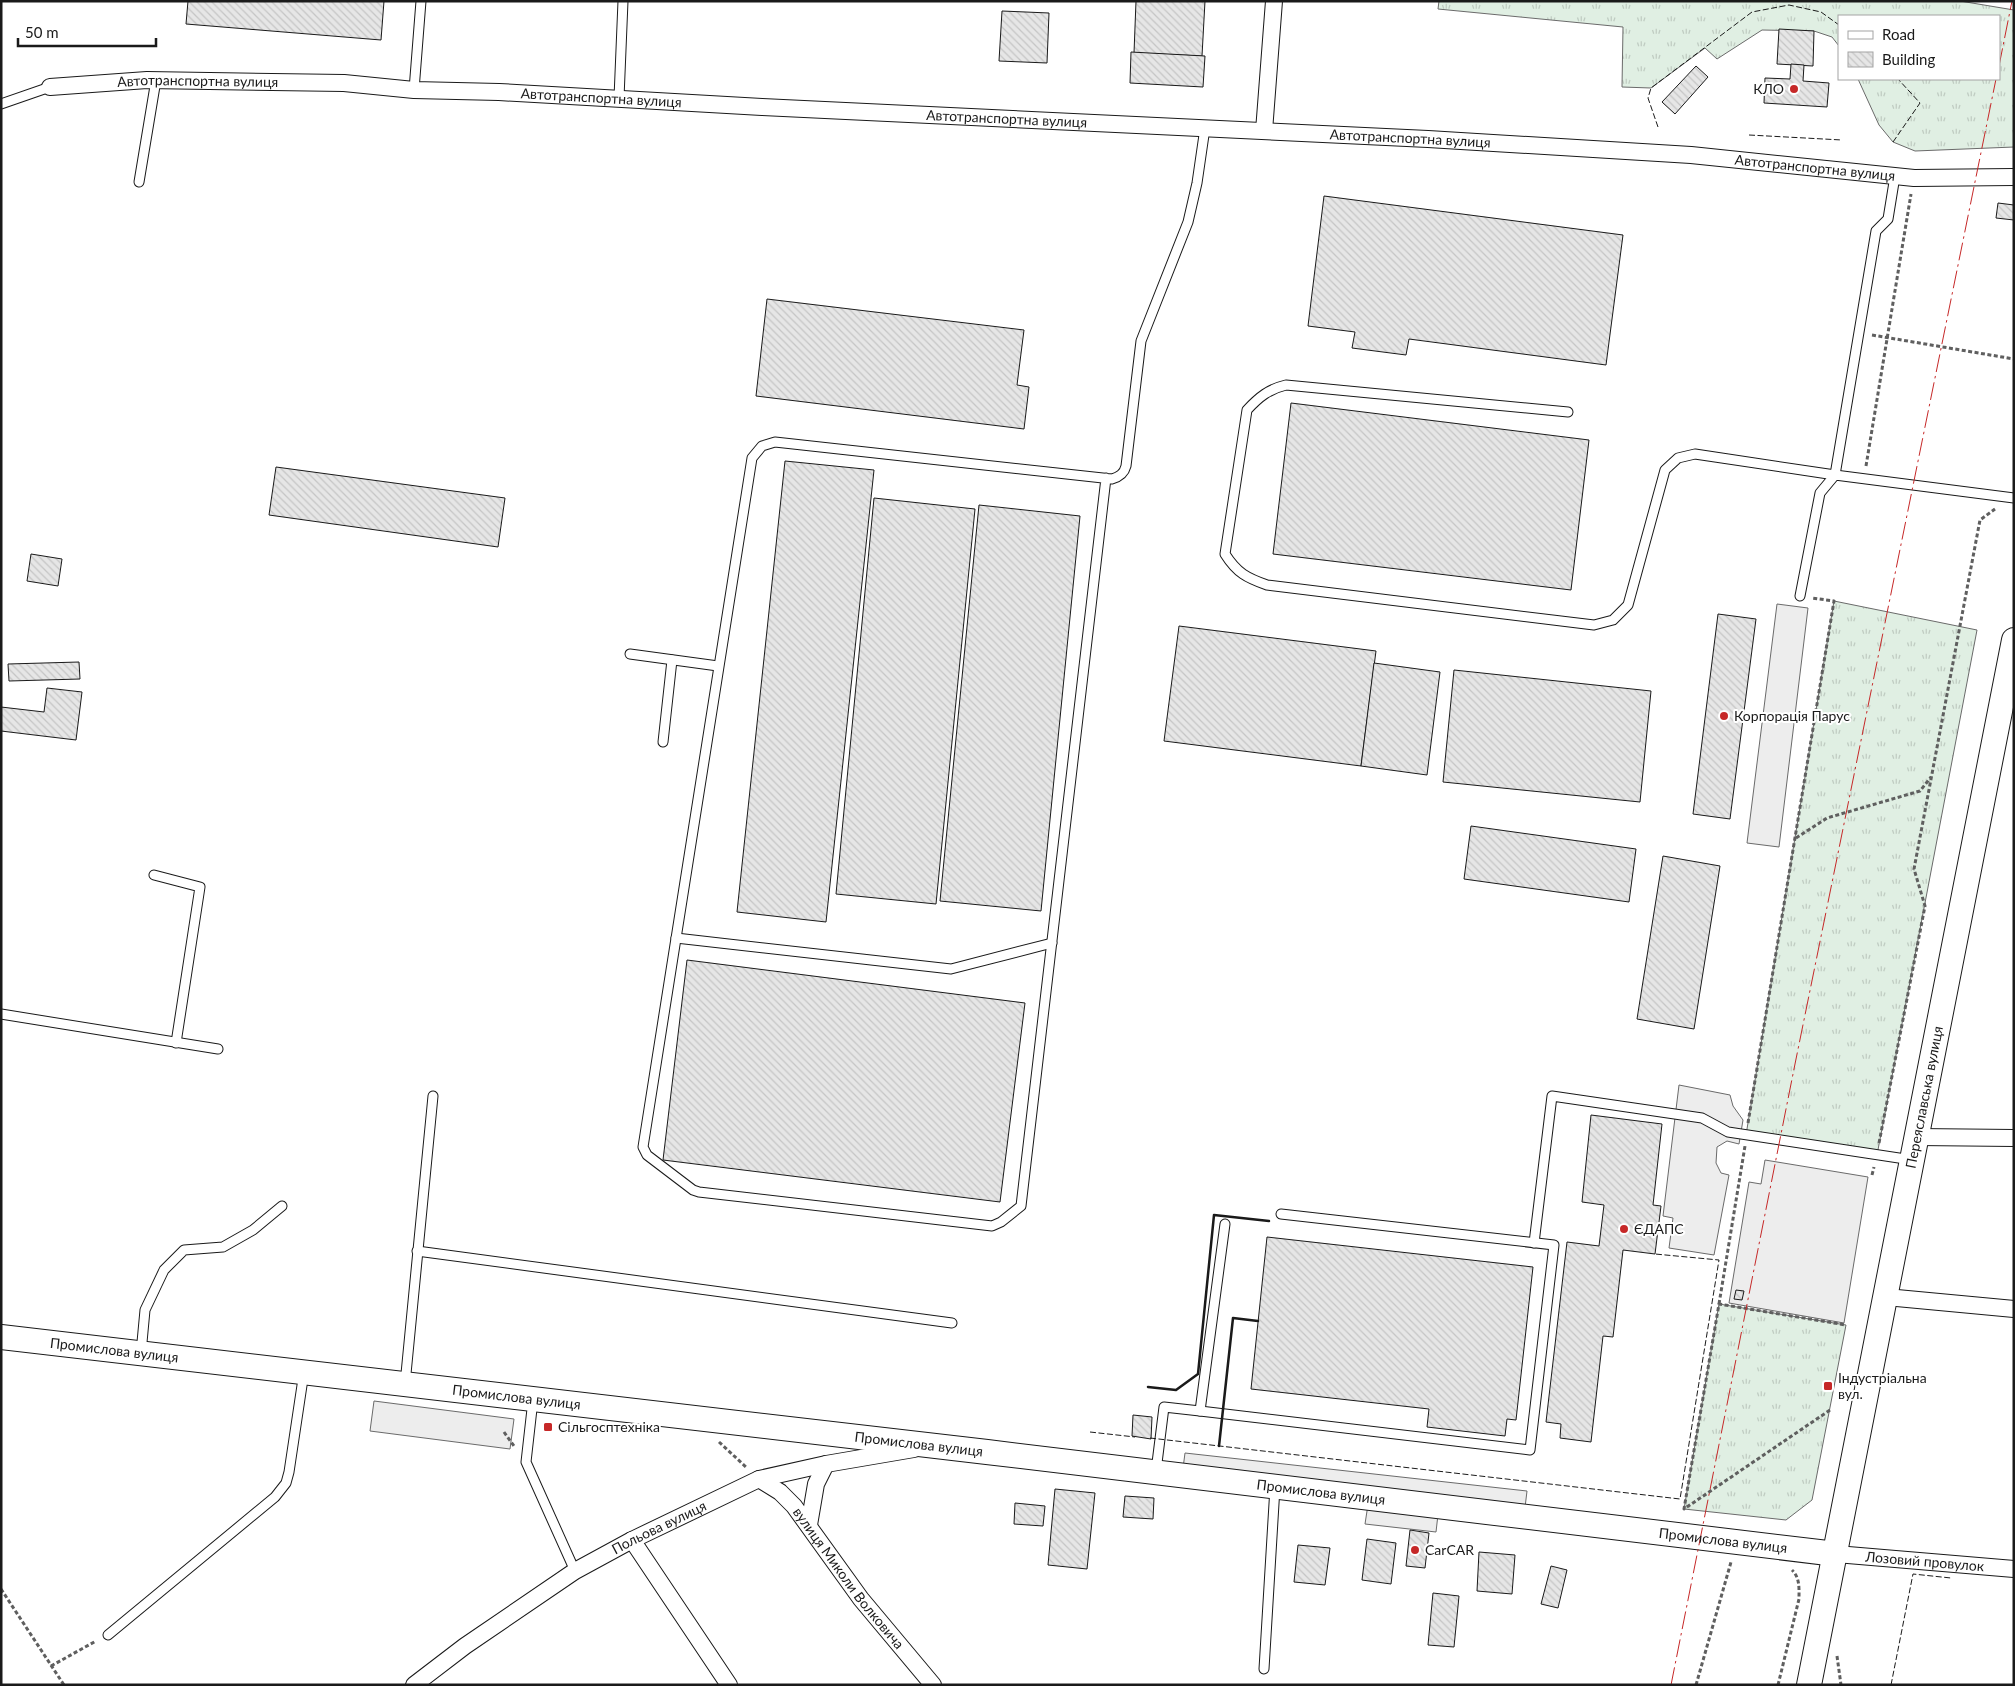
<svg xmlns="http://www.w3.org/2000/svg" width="2015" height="1686" font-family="Lato,sans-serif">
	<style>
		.grass { fill: url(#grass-tufts); stroke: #6a6a6a }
		.parking { fill: #ededed; stroke: #6a6a6a }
		.building { fill: url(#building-back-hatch); stroke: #1a1a1a }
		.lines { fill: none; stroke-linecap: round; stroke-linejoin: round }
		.lane-casing { stroke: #1a1a1a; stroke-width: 11 }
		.street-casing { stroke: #1a1a1a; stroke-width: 18 }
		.secondary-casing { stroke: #1a1a1a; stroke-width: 26 }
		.path { stroke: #5f5f5f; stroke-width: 3; stroke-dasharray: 4 2.5; stroke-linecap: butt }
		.lane { stroke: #fff; stroke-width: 9 }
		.street { stroke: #fff; stroke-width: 16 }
		.secondary { stroke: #fff; stroke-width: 24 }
		.fence { stroke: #1a1a1a; stroke-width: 1; stroke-dasharray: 6 2.5; stroke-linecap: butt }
		.wall { stroke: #1a1a1a; stroke-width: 2.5 }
		.power { stroke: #c62828; stroke-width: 1; stroke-dasharray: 18 4 2.5 4; stroke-linecap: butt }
		.poi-dot { fill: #c62828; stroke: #fff; stroke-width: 2 }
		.labels { text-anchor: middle; stroke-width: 4; stroke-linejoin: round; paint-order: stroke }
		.street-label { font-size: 14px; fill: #1a1a1a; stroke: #fff }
		.poi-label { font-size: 14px; fill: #1a1a1a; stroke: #fff; text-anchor: start }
	</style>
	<defs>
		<pattern id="grass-tufts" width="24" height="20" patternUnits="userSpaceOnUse" patternTransform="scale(1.25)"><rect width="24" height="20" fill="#e0efe3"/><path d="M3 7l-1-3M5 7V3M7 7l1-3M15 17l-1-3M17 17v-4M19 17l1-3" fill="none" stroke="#c0ccc2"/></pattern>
		<pattern id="building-back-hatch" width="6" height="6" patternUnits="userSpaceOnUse" patternTransform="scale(1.25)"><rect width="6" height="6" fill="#e6e6e6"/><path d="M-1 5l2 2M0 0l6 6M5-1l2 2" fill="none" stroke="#c5c5c5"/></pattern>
	</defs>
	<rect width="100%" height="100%" fill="#fff"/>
	<g class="grass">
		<path d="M1439,1H1960L2014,10V147L1915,151L1893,142L1879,125L1858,79H1999V16H1839V46L1832,37L1814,31L1762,30L1717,59L1705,48L1651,88L1622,87L1623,27L1438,9Z"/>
		<path d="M1834,601L1977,630L1877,1155L1746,1135Z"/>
		<path d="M1719,1304L1846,1325L1812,1500L1786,1520L1684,1509Z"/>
	</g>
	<g class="parking">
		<path d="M1777,604L1808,608L1779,847L1747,843Z"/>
		<path d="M1679,1085L1730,1095L1733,1106L1743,1120L1739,1144L1727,1141L1717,1147L1716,1163L1721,1173L1729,1175L1714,1255L1669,1248L1673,1218L1663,1216Z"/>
		<path d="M1765,1160L1868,1177L1844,1323L1729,1303L1749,1182L1761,1184Z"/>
		<path d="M374,1401L514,1419L510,1449L370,1431Z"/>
		<path d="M1185,1453L1527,1491L1524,1516L1439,1506L1436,1532L1365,1524L1369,1498L1182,1476Z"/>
	</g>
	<g class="building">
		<path d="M188,1H384L381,40L186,24Z"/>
		<path d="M1136,1H1205L1202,56L1134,53Z"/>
		<path d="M1002,11L1049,13L1047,63L999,61Z"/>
		<path d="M1779,29L1814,31L1813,66L1777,64Z"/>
		<path d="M1131,52L1205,56L1203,87L1130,83Z"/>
		<path d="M1791,64L1804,65L1803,81L1829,83L1827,107L1764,103L1765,78L1790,79Z"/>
		<path d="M1696,66L1708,77L1675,114L1662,102Z"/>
		<path d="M1324,196L1623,235L1606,365L1409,339L1406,355L1352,348L1355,332L1308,326Z"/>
		<path d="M1998,203L2014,205V220L1996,218Z"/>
		<path d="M767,299L1024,330L1017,385L1029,387L1024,429L756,396Z"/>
		<path d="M1291,403L1589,440L1571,590L1273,554Z"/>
		<path d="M785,461L874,470L826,922L737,912Z"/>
		<path d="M276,467L505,498L498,547L269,515Z"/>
		<path d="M874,498L975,509L936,904L836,894Z"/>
		<path d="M979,505L1080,516L1041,911L940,901Z"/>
		<path d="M31,554L62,559L58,586L27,581Z"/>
		<path d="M1718,614L1756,619L1730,819L1693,814Z"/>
		<path d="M1179,626L1376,651L1361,766L1164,741Z"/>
		<path d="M79,662L80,679L9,681L8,664Z"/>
		<path d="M1374,663L1440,672L1427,775L1361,766Z"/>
		<path d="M1454,670L1651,691L1640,802L1443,782Z"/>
		<path d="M47,688L82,692L76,740L1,731V707L44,712Z"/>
		<path d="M1471,826L1636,849L1629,902L1464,879Z"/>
		<path d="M1663,856L1720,866L1694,1029L1637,1019Z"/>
		<path d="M687,960L1025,1003L1000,1202L663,1160Z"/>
		<path d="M1591,1115L1662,1124L1653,1205L1661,1206L1655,1254L1623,1250L1613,1337L1603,1336L1591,1442L1560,1438L1561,1424L1546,1422L1567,1242L1599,1246L1604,1205L1582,1202Z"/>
		<path d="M1267,1237L1533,1267L1516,1420L1507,1419L1505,1436L1427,1427L1429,1409L1251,1389Z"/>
		<path d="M1736,1290L1744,1291L1742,1300L1734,1299Z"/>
		<path d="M1133,1415L1152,1417L1151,1439L1132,1436Z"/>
		<path d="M1055,1489L1095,1493L1087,1569L1048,1565Z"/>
		<path d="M1125,1496L1154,1498L1153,1519L1123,1517Z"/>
		<path d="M1015,1503L1045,1506L1043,1526L1014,1524Z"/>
		<path d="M1410,1530L1429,1533L1425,1568L1406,1566Z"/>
		<path d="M1367,1539L1396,1543L1391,1584L1362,1580Z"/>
		<path d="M1298,1545L1330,1548L1325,1585L1294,1582Z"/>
		<path d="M1479,1552L1515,1555L1512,1594L1477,1591Z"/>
		<path d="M1551,1566L1567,1570L1558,1608L1541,1604Z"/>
		<path d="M1433,1593L1459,1596L1454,1647L1428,1645Z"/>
	</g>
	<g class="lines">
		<g class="lane-casing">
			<g id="lane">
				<path d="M414,90L421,1"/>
				<path d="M619,98L623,1"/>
				<path d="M1,104L50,87"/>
				<path d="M139,182L156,80"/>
				<path d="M1568,412L1286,385C1269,389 1259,397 1247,410L1225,554C1237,573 1247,578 1267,585L1594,625L1613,620L1628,605L1665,470L1678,458L1695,454L1835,475L1876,231L1888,219L1895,176"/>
				<path d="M1106,478L1021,1206L1001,1222L992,1226L699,1192L693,1190L647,1155L643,1147L752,458L762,446L775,442L1112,479C1119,477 1124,474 1126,466L1141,341L1188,222L1197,183L1205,128"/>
				<path d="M1800,596L1820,493L1835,475L2014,498"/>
				<path d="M630,654L718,666"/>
				<path d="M663,742L672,660"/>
				<path d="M154,875L200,887L176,1043"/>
				<path d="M676,938L951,969L1052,943"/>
				<path d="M1,1014L218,1049"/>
				<path d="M1534,1243L1552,1096L1702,1118L1728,1132L1912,1160"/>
				<path d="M417,1251L952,1323"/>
				<path d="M141,1353L145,1310L164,1270L184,1250L223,1247L253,1230L282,1206"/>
				<path d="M405,1384L433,1096"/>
				<path d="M533,1400L526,1462L575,1571"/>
				<path d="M1200,1411L1530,1450L1554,1245L1281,1214"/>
				<path d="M1156,1471L1164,1407L1200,1411L1225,1224"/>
				<path d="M108,1635L275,1497L286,1483L289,1472L304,1372"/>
				<path d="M1264,1669L1275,1487"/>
			</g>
		</g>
		<g class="street-casing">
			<g id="street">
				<path id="s1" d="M50,87L147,80L344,83L414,90L499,92L762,107L1428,139L1691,155L1914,178L2014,177"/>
				<path d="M1264,131L1274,1"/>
				<path d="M1917,1137L2014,1138"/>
				<path d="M1886,1297L2014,1309"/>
				<path id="s2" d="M759,1479L780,1492L794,1506L861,1599L933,1685"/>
				<path d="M809,1525L816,1484L826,1464"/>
				<path d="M632,1540L729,1685"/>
				<path id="s3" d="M1836,1554L2014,1569"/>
				<path id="s4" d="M414,1685L465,1646L575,1571L632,1540L759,1479L826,1464L914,1449"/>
			</g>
		</g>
		<g class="secondary-casing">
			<g id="secondary">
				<path id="s5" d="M1,1337L987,1452L1836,1554"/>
				<path id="s6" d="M1809,1685L2014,640"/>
			</g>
		</g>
		<g class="path">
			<path d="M1872,335L2014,359"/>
			<path d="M1866,466L1911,194"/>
			<path d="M1796,838L1827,818L1920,791L1931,777"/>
			<path d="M1748,1123L1834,601L1812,598"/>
			<path d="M1879,1143L1925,906L1914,869L1980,520L1995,509"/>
			<path d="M1872,1175L1874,1167"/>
			<path d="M1719,1304L1745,1146"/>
			<path d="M1830,1410L1684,1509L1719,1304L1846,1325"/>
			<path d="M504,1432L514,1446"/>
			<path d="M719,1442L746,1467"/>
			<path d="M1,1589L64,1685"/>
			<path d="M1837,1656L1841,1685"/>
			<path d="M51,1666L96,1641"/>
			<path d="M1696,1685L1731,1562"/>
			<path d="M1778,1685L1799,1599C1799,1588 1800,1578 1792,1570"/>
		</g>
		<use href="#lane" class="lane"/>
		<use href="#street" class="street"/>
		<use href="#secondary" class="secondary"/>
		<g class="fence">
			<path d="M1658,127L1648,98L1651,88L1752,12L1789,5L1821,12L1839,25"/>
			<path d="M1749,135L1842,140"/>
			<path d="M1893,142L1920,103L1898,79"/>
			<path d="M1090,1432L1135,1437"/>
			<path d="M1150,1438L1680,1499L1719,1260L1655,1254"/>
			<path d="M1891,1685L1913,1574L1951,1578"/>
		</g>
		<g class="wall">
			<path d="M1148,1387L1176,1390L1198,1374L1214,1215L1269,1221"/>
			<path d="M1219,1446L1233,1318L1258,1321"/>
		</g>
		<g class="power">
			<path d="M1999,66L2012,1"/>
			<path d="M1671,1685L1795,1064L1996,79"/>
		</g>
	</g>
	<g class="poi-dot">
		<circle cx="1794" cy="89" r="5"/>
		<circle cx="1724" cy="716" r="5"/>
		<circle cx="1624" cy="1229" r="5"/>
		<rect x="1823" y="1381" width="10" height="10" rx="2.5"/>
		<rect x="543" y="1422" width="10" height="10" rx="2.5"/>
		<circle cx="1415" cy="1550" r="5"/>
	</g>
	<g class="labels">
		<g class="street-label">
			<text dy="5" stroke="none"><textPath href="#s1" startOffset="148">Автотранспортна вулиця</textPath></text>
			<text dy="5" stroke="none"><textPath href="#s1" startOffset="552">Автотранспортна вулиця</textPath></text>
			<text dy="5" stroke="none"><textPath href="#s1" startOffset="958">Автотранспортна вулиця</textPath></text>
			<text dy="5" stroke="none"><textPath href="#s1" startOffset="1362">Автотранспортна вулиця</textPath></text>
			<text dy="5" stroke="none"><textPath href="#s1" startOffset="1768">Автотранспортна вулиця</textPath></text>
			<text dy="5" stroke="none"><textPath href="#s6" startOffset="599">Переяславська вулиця</textPath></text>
			<text dy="5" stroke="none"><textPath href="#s5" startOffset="114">Промислова вулиця</textPath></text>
			<text dy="5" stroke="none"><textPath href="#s5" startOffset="519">Промислова вулиця</textPath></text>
			<text dy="5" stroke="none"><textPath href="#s5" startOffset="924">Промислова вулиця</textPath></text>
			<text dy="5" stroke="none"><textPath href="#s5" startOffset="1329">Промислова вулиця</textPath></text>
			<text dy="5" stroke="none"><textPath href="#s4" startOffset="292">Польова вулиця</textPath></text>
			<text dy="5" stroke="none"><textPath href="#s5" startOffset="1734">Промислова вулиця</textPath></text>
			<text dy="5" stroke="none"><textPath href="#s3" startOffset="89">Лозовий провулок</textPath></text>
			<text dy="5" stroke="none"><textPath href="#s2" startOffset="135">вулиця Миколи Волковича</textPath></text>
		</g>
		<g class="poi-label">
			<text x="1784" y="94" text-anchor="end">КЛО</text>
			<text x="1734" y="721">Корпорація Парус</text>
			<text x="1634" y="1234">ЄДАПС</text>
			<text x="1838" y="1383">Індустріальна<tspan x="1838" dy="16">вул.</tspan></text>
			<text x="558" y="1432">Сільгосптехніка</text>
			<text x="1425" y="1555">CarCAR</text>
		</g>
	</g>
	<rect width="2015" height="1686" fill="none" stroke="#1a1a1a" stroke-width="5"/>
	<rect x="1838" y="15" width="162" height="65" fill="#ffffff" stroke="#a3a3a3"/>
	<rect x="1848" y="31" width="25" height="8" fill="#ffffff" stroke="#a3a3a3"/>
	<text x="1882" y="40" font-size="15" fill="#1a1a1a">Road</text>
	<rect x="1848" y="52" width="25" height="15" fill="url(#building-back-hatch)" stroke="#a3a3a3"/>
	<text x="1882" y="65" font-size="15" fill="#1a1a1a">Building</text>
	<path d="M18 38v8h138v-8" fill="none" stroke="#1a1a1a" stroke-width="2.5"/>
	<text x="25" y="38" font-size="15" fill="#1a1a1a" stroke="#ffffff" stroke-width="4" paint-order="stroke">50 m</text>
</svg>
